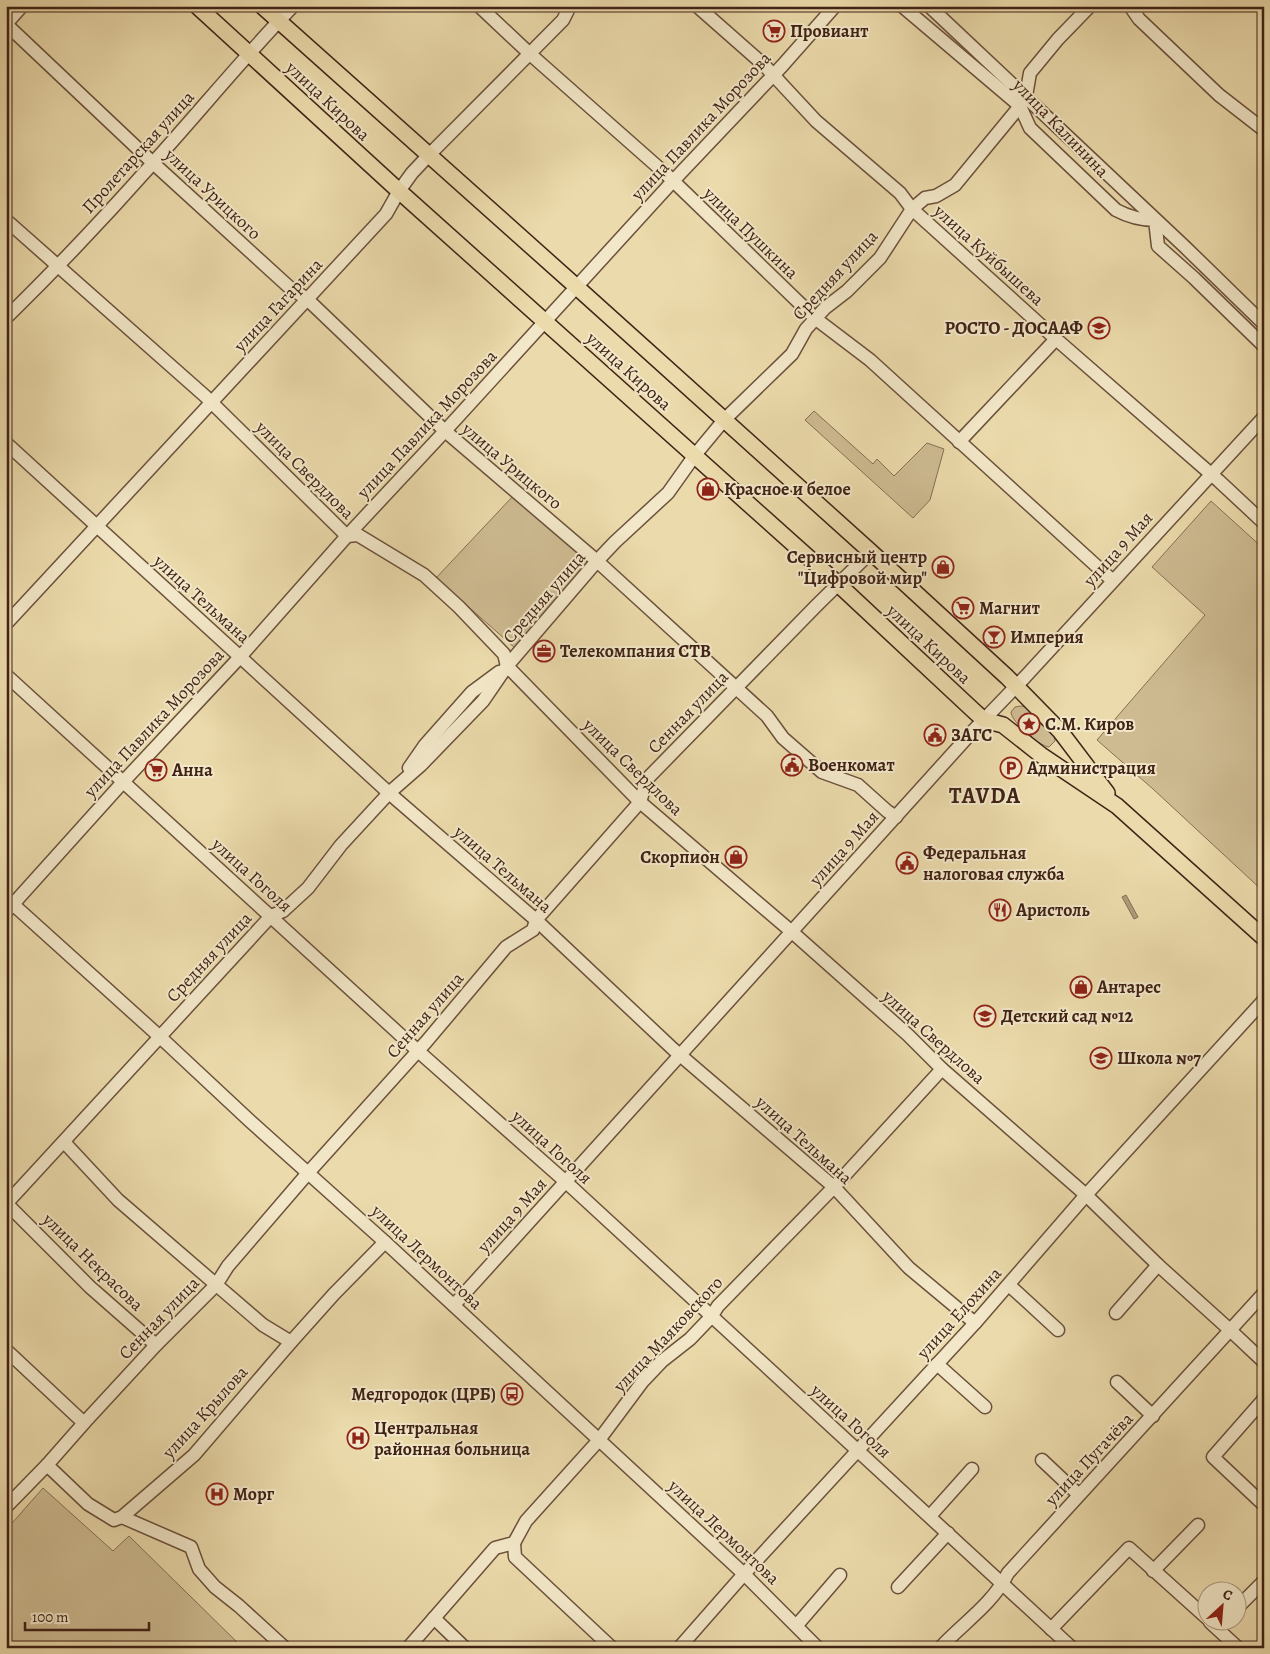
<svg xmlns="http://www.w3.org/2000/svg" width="1270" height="1654" font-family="Alegreya,serif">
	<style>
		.green { fill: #cebb92; stroke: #876f54 }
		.water { fill: #b19c79; stroke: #846c52 }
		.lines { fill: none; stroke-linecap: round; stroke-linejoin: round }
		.minor-casing { stroke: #6b513c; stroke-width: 15 }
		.major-casing { stroke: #402317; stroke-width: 18 }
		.minor { stroke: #f2e7c8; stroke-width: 12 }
		.major { stroke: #ebdaab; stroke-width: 15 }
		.labels { text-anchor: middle; stroke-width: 4; stroke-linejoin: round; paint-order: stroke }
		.poi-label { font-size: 18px; font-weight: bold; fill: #402317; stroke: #f2e7c8; text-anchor: start }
		.street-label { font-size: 18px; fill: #402317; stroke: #f2e7c8 }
		.district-label { font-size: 22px; font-weight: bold; letter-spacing: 1px; fill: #402317; stroke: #f2e7c8 }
	</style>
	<rect width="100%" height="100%" fill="#ebdaab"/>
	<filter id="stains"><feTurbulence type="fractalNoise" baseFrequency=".004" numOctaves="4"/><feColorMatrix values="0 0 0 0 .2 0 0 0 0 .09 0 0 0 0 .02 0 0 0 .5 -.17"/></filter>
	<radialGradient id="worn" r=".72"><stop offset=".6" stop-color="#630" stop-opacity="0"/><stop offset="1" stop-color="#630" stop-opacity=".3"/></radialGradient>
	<g class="green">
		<path d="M814,411L873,464L877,459L894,476L927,443L944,449L930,500L913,518L805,420Z"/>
		<path d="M514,495L591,562L515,648L436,578Z"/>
		<path d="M1211,501L1264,549V892L1153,789L1097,740L1205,615L1152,567Z"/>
		<path d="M1021,706L1025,707L1054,734L1055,741L1049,747C1039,746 1011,722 1011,712L1015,707Z"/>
		<path d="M43,1488L113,1551L129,1536L243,1648H6V1530Z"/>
	</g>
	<path class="water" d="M1126,895L1138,917L1134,919L1122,897Z"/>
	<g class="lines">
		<g class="minor-casing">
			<g id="minor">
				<path d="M479,6L530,54L667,175L816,319L870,360L1113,581"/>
				<path d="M697,6L764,65L816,121L900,193L912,209L1056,339L1219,481L1264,523"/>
				<path d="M902,6L1020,106L1030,128L1116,210C1129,217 1140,220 1155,220L1158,246L1194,278L1264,346"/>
				<path d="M929,6L1185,247L1264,324"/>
				<path d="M1130,6L1139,19L1219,95L1264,130"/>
				<path d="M6,24L153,163L289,287L307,299L445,431L597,561L767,716L783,738L822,772L858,785L887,811L896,817"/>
				<path d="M6,24L22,6"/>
				<path d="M6,220L205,396L347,536L358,535L424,575L459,607L504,654L507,666L640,802L792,932L908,1035L942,1069L1086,1195L1158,1265L1230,1330L1264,1362"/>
				<path d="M6,318C57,268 106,216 153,163C200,111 244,57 293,6"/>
				<path d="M959,442L1056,339"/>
				<path d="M6,443L389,793L536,920L673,1049L834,1187L909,1268L975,1323"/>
				<path d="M6,624L386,214L399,191L412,173L428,156L563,20L570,6"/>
				<path d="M6,675L418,1051L566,1182L1072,1648"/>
				<path d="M409,768L425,745L472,692L499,672"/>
				<path d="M6,898L159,1036L250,1121L385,1242L744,1574L818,1648"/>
				<path d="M6,912L123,782L240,657L347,536L445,431L673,181L782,66L835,6"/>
				<path d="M64,1142L118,1200L263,1325L291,1342"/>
				<path d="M6,1203L90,1287L156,1345"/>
				<path d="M6,1204L271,916L283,911L308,888L341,845L389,793L421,765L483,701L507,666L597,561L615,542L668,493L695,455L724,420L792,354L806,329L825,308L847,291L880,258L912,209L925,198L936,196L955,185L1020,106L1026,96L1030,73L1058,39L1090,6"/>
				<path d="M1009,1285L1058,1330"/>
				<path d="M454,1305L973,731L1025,677L1264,417"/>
				<path d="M1116,1313L1158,1265"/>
				<path d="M6,1350L84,1423"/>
				<path d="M937,1364L985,1407"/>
				<path d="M1117,1382L1153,1416"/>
				<path d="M1264,1399L1213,1457L1264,1505"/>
				<path d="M1042,1460L1079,1495"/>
				<path d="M47,1465L88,1504L114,1520L122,1517L194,1455L291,1342L334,1294L385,1242"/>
				<path d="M6,1507L47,1465L84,1423L156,1345L216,1285L228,1266L308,1173L426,1042L506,947L533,930L536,920L640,802L647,779L817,605L871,552"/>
				<path d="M930,1516L972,1469"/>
				<path d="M122,1517L191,1547L199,1569L215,1587L239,1606L285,1648"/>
				<path d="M514,1543L515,1557L612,1648"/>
				<path d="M1153,1571L1198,1525"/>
				<path d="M898,1587L948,1533"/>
				<path d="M1238,1607L1264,1581"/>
				<path d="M434,1618L465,1648"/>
				<path d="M1210,1622L1238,1648"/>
				<path d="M797,1625L840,1575"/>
				<path d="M1051,1629L1129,1548L1208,1619"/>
				<path d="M408,1648L495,1548L514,1543L526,1521L599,1440L643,1381L662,1361L690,1339L711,1317L718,1306L834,1187L942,1069"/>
				<path d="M679,1648L744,1574L975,1323L1086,1195L1264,1000"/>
				<path d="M940,1648C964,1622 992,1605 1008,1573L1264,1293"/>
			</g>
		</g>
		<g class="major-casing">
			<g id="major">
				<path d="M197,6L399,191L838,584L974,711L984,720L1003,725L1041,755L1117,806L1264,938"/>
				<path d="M262,6L570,281L871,552L1007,677L1060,731L1107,793"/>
			</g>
		</g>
		<use href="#minor" class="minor"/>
		<use href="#major" class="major"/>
	</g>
	<defs>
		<g id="supermarket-ring" transform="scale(1.125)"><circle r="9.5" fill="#f2e7c8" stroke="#8f2418" stroke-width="1.5"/><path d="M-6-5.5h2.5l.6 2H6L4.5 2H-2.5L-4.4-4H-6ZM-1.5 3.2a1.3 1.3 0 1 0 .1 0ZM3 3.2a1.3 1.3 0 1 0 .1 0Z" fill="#8f2418"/></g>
		<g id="school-ring" transform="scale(1.125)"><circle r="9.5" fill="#f2e7c8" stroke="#8f2418" stroke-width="1.5"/><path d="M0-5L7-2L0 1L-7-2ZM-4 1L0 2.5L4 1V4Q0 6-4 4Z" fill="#8f2418"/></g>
		<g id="shop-ring" transform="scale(1.125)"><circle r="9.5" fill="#f2e7c8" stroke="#8f2418" stroke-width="1.5"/><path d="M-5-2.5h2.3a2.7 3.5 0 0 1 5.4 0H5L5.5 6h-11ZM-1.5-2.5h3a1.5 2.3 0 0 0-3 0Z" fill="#8f2418"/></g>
		<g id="bar-ring" transform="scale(1.125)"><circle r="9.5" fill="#f2e7c8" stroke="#8f2418" stroke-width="1.5"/><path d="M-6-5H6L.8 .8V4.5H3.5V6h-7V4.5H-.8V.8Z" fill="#8f2418"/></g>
		<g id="office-ring" transform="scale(1.125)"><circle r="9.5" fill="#f2e7c8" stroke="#8f2418" stroke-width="1.5"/><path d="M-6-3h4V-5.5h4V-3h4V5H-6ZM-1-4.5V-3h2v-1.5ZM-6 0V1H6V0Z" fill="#8f2418"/></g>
		<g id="sight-ring" transform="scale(1.125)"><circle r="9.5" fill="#f2e7c8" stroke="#8f2418" stroke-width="1.5"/><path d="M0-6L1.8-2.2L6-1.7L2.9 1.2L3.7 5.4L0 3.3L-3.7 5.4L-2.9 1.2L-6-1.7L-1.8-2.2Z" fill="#8f2418"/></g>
		<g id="civic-ring" transform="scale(1.125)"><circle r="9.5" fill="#f2e7c8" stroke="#8f2418" stroke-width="1.5"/><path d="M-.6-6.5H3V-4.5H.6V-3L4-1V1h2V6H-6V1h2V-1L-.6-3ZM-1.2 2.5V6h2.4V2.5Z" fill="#8f2418"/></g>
		<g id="parking-ring" transform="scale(1.125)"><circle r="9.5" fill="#f2e7c8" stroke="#8f2418" stroke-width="1.5"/><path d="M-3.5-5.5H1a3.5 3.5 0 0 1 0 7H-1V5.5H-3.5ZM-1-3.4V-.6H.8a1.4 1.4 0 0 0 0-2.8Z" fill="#8f2418"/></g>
		<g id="restaurant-ring" transform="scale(1.125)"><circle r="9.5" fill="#f2e7c8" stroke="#8f2418" stroke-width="1.5"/><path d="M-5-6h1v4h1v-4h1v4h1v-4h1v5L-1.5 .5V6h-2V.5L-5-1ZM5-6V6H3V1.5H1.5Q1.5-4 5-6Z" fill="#8f2418"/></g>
		<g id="bus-ring" transform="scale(1.125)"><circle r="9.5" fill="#f2e7c8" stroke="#8f2418" stroke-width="1.5"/><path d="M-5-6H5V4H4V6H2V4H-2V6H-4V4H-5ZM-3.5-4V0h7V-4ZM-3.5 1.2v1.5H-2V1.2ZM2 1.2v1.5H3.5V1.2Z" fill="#8f2418"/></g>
		<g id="hospital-ring" transform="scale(1.125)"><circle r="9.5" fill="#f2e7c8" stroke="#8f2418" stroke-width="1.5"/><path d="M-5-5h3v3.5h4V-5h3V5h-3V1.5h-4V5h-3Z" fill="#8f2418"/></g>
	</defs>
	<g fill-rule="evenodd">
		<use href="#supermarket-ring" x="774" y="31"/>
		<use href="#school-ring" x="1099" y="328"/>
		<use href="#shop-ring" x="708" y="489"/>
		<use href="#shop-ring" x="943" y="567"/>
		<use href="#supermarket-ring" x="963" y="608"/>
		<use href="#bar-ring" x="994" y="637"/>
		<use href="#office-ring" x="544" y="651"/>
		<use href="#sight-ring" x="1029" y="724"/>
		<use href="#civic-ring" x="935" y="735"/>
		<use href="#civic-ring" x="792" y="765"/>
		<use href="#parking-ring" x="1011" y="768"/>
		<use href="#supermarket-ring" x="156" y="770"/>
		<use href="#shop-ring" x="736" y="857"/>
		<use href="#civic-ring" x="907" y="863"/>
		<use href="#restaurant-ring" x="1000" y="910"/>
		<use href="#shop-ring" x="1081" y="987"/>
		<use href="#school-ring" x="985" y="1016"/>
		<use href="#school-ring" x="1101" y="1058"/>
		<use href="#bus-ring" x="512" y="1394"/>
		<use href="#hospital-ring" x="358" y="1438"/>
		<use href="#hospital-ring" x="217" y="1494"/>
	</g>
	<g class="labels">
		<g class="poi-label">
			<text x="790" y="37">Провиант</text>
			<text x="1083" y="334" text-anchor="end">РОСТО - ДОСААФ</text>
			<text x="724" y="495">Красное и белое</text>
			<text x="927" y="563" text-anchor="end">Сервисный центр<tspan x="927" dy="21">"Цифровой мир"</tspan></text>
			<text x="979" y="614">Магнит</text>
			<text x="1010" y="643">Империя</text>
			<text x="560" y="657">Телекомпания СТВ</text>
			<text x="1045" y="730">С.М. Киров</text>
			<text x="951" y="741">ЗАГС</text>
			<text x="808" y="771">Военкомат</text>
			<text x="1027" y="774">Администрация</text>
			<text x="172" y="776">Анна</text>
			<text x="923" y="859">Федеральная<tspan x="923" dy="21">налоговая служба</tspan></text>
			<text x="720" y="863" text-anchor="end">Скорпион</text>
			<text x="1016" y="916">Аристоль</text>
			<text x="1097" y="993">Антарес</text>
			<text x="1001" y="1022">Детский сад №12</text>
			<text x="1117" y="1064">Школа №7</text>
			<text x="496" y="1400" text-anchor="end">Медгородок (ЦРБ)</text>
			<text x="374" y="1434">Центральная<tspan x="374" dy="21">районная больница</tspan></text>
			<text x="233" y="1500">Морг</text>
		</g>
		<g class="street-label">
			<text transform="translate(328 101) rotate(43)" y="6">улица Кирова</text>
			<text transform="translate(701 126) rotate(-47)" y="6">улица Павлика Морозова</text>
			<text transform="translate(1061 128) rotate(46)" y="6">улица Калинина</text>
			<text transform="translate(138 152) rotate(-48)" y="6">Пролетарская улица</text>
			<text transform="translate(213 194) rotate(43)" y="6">улица Урицкого</text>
			<text transform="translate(751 233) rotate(44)" y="6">улица Пушкина</text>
			<text transform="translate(989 255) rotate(42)" y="6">улица Куйбышева</text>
			<text transform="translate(835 275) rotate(-47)" y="6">Средняя улица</text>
			<text transform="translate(278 305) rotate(-47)" y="6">улица Гагарина</text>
			<text transform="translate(629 371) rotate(42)" y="6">улица Кирова</text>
			<text transform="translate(427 424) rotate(-47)" y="6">улица Павлика Морозова</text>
			<text transform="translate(512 466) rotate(40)" y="6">улица Урицкого</text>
			<text transform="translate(305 470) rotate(45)" y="6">улица Свердлова</text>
			<text transform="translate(1118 549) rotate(-48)" y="6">улица 9 Мая</text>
			<text transform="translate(544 597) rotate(-49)" y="6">Средняя улица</text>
			<text transform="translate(202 599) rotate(42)" y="6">улица Тельмана</text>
			<text transform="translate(929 644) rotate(43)" y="6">улица Кирова</text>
			<text transform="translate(688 712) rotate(-46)" y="6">Сенная улица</text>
			<text transform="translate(154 723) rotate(-47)" y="6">улица Павлика Морозова</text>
			<text transform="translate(633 767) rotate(44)" y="6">улица Свердлова</text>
			<text transform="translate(844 848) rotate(-48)" y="6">улица 9 Мая</text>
			<text transform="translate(503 869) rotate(41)" y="6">улица Тельмана</text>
			<text transform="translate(252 875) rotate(42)" y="6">улица Гоголя</text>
			<text transform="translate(209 957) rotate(-47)" y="6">Средняя улица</text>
			<text transform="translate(425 1015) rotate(-49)" y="6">Сенная улица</text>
			<text transform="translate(934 1037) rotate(42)" y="6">улица Свердлова</text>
			<text transform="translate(804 1140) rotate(42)" y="6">улица Тельмана</text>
			<text transform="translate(552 1147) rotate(42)" y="6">улица Гоголя</text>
			<text transform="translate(512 1215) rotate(-48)" y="6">улица 9 Мая</text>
			<text transform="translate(427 1257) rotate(43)" y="6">улица Лермонтова</text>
			<text transform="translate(93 1262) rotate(44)" y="6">улица Некрасова</text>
			<text transform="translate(959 1313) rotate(-48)" y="6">улица Елохина</text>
			<text transform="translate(159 1318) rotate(-46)" y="6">Сенная улица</text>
			<text transform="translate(668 1334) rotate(-47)" y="6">улица Маяковского</text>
			<text transform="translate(205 1412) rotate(-48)" y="6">улица Крылова</text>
			<text transform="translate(851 1421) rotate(42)" y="6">улица Гоголя</text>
			<text transform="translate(1089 1459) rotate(-47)" y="6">улица Пугачёва</text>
			<text transform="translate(724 1532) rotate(43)" y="6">улица Лермонтова</text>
		</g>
		<g class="district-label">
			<text x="985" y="803">TAVDA</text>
		</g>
	</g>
	<rect width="1270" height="1654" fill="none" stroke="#ebdaab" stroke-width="25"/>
	<rect x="8" y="8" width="1255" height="1639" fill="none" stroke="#402317" stroke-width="2.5"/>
	<rect x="12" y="12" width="1245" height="1629" fill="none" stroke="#402317"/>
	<g transform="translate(1222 1606) rotate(26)"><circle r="24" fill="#f2e7c8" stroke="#ab9981"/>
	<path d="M0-4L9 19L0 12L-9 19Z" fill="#8f2418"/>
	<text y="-8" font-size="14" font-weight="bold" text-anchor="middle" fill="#402317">С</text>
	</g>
	<path d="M25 1622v8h124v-8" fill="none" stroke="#402317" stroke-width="2.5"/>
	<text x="32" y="1622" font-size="15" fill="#402317" stroke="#f2e7c8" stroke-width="4" paint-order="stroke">100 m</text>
	<rect width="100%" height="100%" filter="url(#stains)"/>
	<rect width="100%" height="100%" fill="url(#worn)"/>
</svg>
